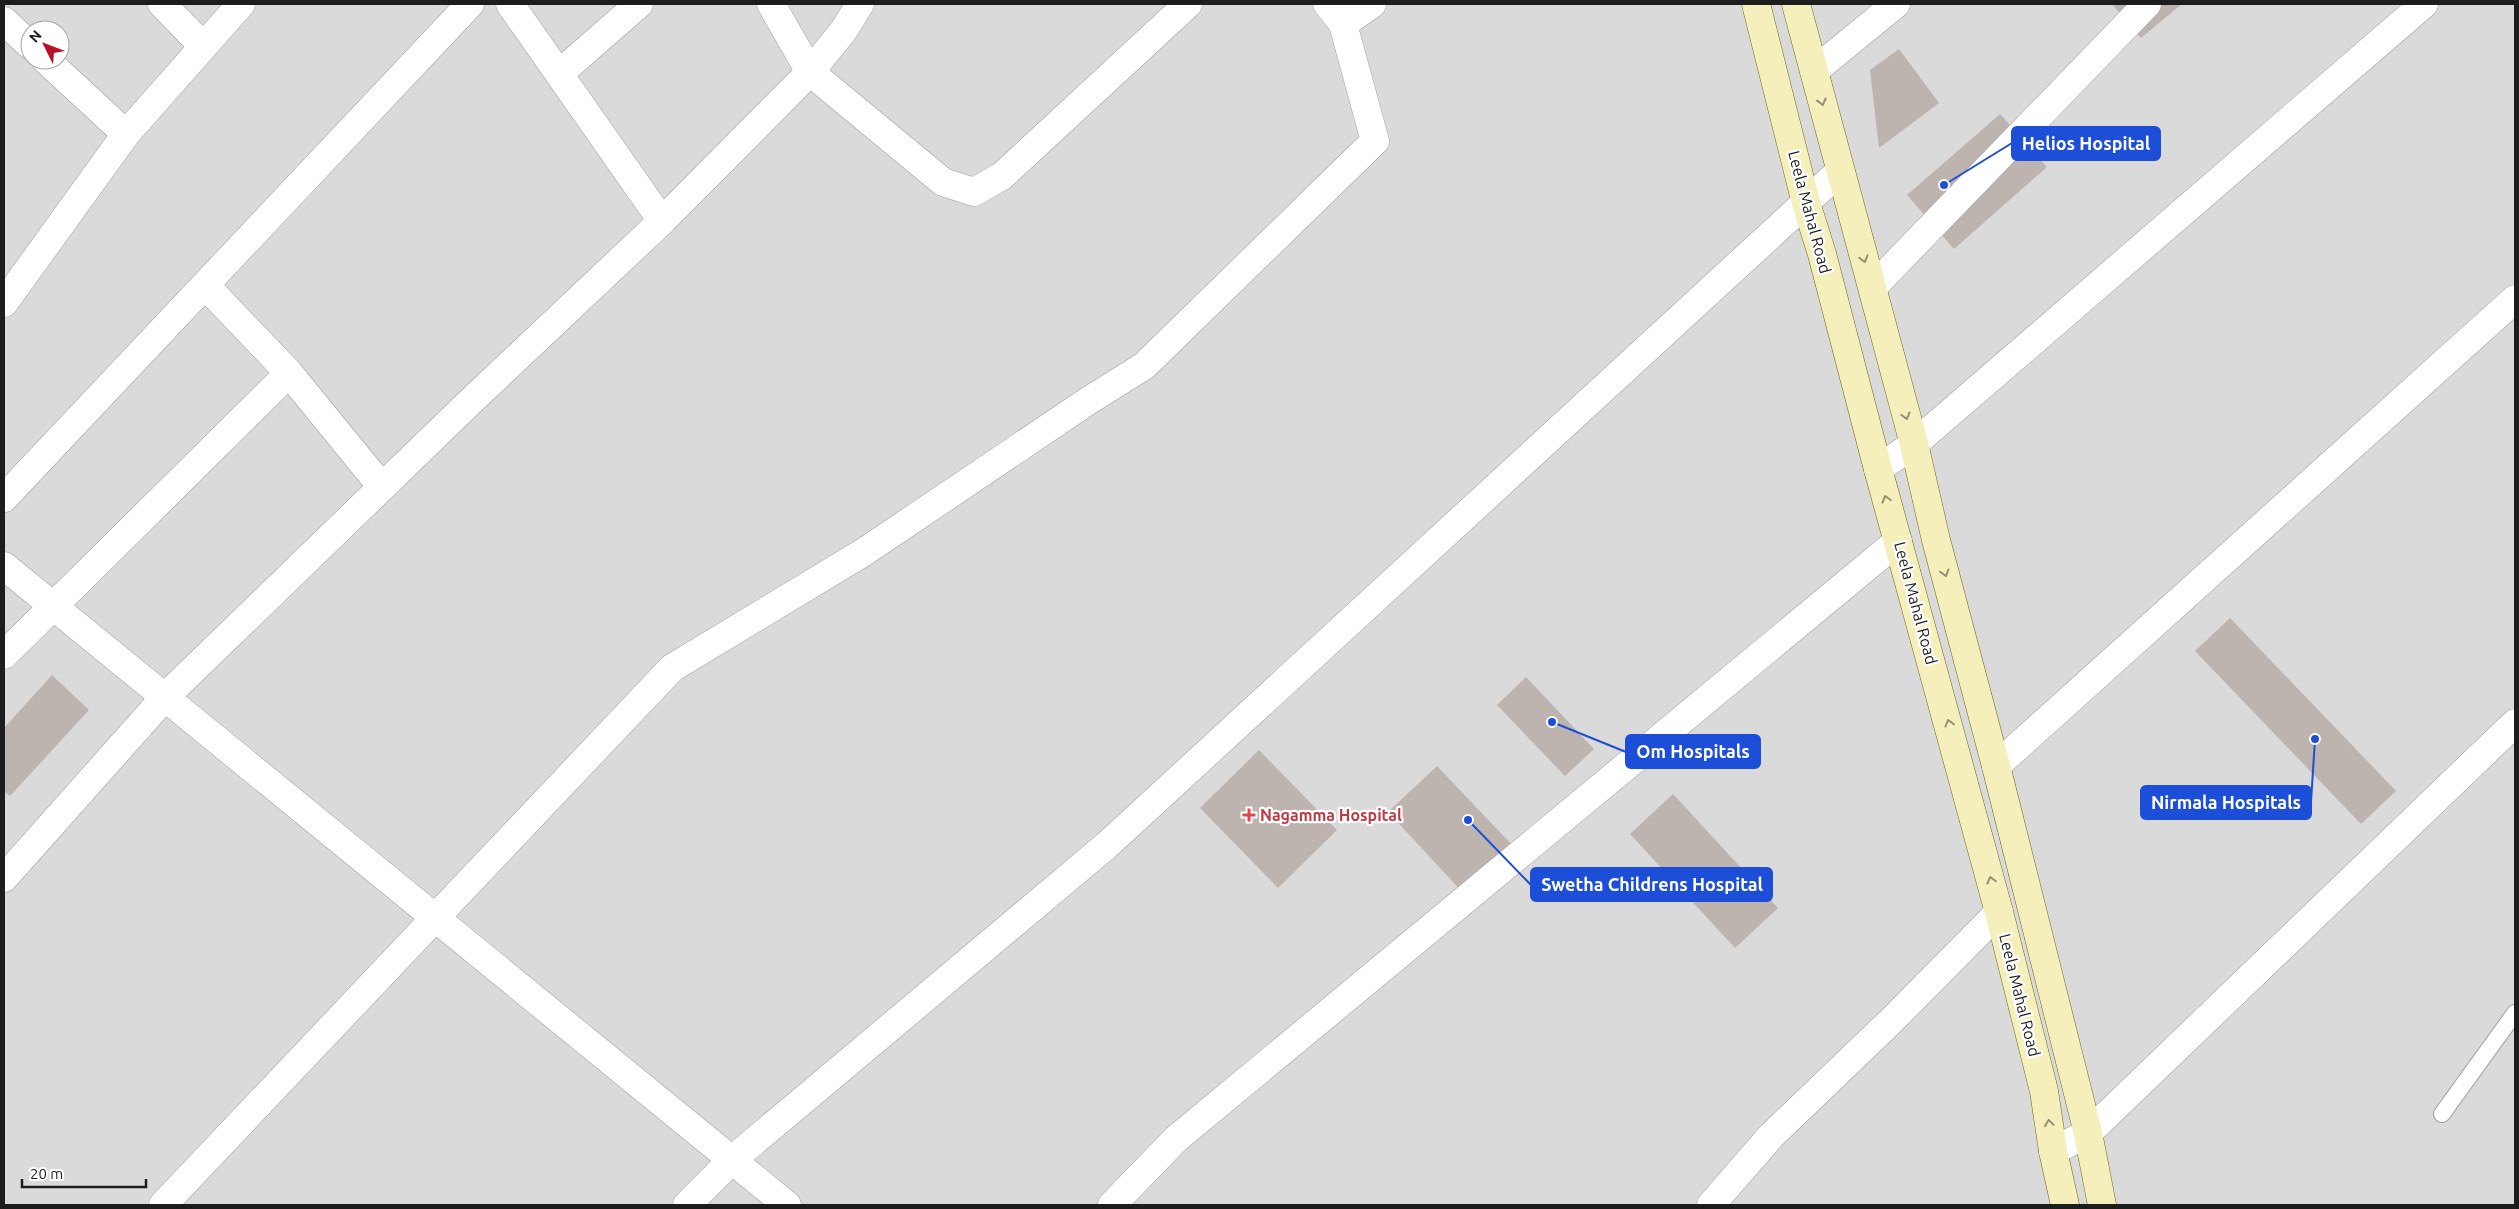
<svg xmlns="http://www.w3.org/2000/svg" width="2519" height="1209" font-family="Ubuntu,sans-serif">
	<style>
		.residential { fill: #dbdada; fill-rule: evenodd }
		.building { fill: #bdb4b0 }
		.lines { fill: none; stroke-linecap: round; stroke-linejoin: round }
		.lane-casing { stroke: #9e9e9e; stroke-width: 18 }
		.street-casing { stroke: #9e9e9e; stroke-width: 29 }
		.secondary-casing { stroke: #6b680d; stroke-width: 29 }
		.lane { stroke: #fff; stroke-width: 16 }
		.street { stroke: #fff; stroke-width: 28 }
		.secondary { stroke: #f4efbb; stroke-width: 28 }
		.oneway { stroke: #939074 }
		.health-dot { fill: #e0444e; stroke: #fff; stroke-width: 2 }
		.labels { text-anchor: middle; stroke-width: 4.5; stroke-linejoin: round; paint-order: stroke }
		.street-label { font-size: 16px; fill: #1d1d1d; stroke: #fff }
		.health-label { font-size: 16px; font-weight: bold; fill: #be3a42; stroke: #fff; text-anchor: start }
		.leader { fill: none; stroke: #1d4ed8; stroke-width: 2 }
		.callout-dot { fill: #1d4ed8; stroke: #fff; stroke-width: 2 }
		.callout { fill: #1d4ed8; stroke: #1d4ed8; stroke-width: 2 }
		.callout-label { font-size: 18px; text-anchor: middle; font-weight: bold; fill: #fff }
	</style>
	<rect width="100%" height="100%" fill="#ede9e3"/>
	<path class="residential" d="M4,4H2515V1205H4ZM30,30H60V60H30Z"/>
	<g class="building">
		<path d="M2112,4H2182L2141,38Z"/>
		<path d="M1899,49L1939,103L1879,148L1870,70Z"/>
		<path d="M2000,114L2047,167L1954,249L1907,195Z"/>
		<path d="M2230,618L2396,791L2361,824L2195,651Z"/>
		<path d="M52,675L89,710L10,796L4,791V728Z"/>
		<path d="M1526,677L1594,749L1565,776L1497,705Z"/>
		<path d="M1259,750L1337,830L1278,888L1200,808Z"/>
		<path d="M1437,766L1516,849L1466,896L1388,812Z"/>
		<path d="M1673,794L1778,908L1735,948L1630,834Z"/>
	</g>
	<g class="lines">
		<g class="lane-casing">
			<path id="lane" d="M2442,1114L2515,1013"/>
		</g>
		<g class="street-casing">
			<g id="street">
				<path d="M162,4L203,46"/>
				<path d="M510,4L662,221"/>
				<path d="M771,4L810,72L943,182L974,192L1002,176L1188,4"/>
				<path d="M1327,4L1343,24L1372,4"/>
				<path d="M4,21L30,45"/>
				<path d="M46,60L126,134"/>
				<path d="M1814,71L1896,4"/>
				<path d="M560,73L639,4"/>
				<path d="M205,285L289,373L382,487"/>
				<path d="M1873,287L2147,4"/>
				<path d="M4,303L126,134L241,4"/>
				<path d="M1878,469L1914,444L2424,4"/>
				<path d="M4,498L470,4"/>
				<path d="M4,566L787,1205"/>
				<path d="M4,655L289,373"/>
				<path d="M1996,766L2515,299"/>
				<path d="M4,878L165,697L471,401L662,221L810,72L844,30L860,4"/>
				<path d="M2053,1151L2088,1133L2515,723"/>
				<path d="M163,1205L672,668L864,552L1088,401L1144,366L1375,141L1343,24"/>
				<path d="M687,1205L732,1160L1107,845L1840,171"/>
				<path d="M1112,1205L1176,1139L1898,541"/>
				<path d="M1711,1205L1771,1136L1890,1022L1999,912"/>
			</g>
		</g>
		<g class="secondary-casing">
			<g id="secondary">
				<path d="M1756,4L1806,203L1822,254L1878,469L1999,912L2044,1091L2053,1151L2065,1205"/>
				<path d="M1796,4L1914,444L1936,540L1996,766L2088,1133L2102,1205"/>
			</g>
		</g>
		<use href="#lane" class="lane"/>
		<use href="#street" class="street"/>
		<use href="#secondary" class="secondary"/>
	</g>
	<defs><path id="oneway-chevron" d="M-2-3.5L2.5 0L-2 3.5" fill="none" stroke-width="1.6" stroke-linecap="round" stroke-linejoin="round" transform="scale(1.25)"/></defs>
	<g class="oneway">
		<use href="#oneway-chevron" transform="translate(1822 102) rotate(76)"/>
		<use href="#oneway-chevron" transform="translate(1864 259) rotate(74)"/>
		<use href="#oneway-chevron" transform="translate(1906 416) rotate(75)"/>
		<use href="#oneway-chevron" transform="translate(1886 499) rotate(-106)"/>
		<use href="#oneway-chevron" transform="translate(1945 573) rotate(75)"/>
		<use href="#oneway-chevron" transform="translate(1949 723) rotate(-105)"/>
		<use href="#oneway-chevron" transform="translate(1991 880) rotate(-105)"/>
		<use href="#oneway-chevron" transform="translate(2049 1123) rotate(-98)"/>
	</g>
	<path class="health-dot" d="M1246.5 807.5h5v5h5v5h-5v5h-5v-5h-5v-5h5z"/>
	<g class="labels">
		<g class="street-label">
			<text transform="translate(1810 212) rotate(75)" y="6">Leela Mahal Road</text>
			<text transform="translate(1916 603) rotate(75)" y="6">Leela Mahal Road</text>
			<text transform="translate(2020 995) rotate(76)" y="6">Leela Mahal Road</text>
		</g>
		<g class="health-label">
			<text x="1260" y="821">Nagamma Hospital</text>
		</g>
	</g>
	<path class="leader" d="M1944 185L2012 143M1552 722L1626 752M2315 739L2311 802M1468 820L1531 885"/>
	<g class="callout-dot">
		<circle cx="1944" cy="185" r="5"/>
		<circle cx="1552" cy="722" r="5"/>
		<circle cx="2315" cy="739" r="5"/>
		<circle cx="1468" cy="820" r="5"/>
	</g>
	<g class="callout">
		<rect x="2012" y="127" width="148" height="33" rx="5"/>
		<rect x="1626" y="735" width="134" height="33" rx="5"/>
		<rect x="2141" y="786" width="170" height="33" rx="5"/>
		<rect x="1531" y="868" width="241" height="33" rx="5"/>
	</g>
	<g class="callout-label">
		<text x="2086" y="150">Helios Hospital</text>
		<text x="1693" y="758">Om Hospitals</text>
		<text x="2226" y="809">Nirmala Hospitals</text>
		<text x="1652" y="891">Swetha Childrens Hospital</text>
	</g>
	<rect width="2519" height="1209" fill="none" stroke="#1d1d1d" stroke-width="10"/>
	<g transform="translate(45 45) rotate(312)"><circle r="24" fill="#ffffff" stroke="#a5a5a5"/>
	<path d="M0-4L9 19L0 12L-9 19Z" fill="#bb0f27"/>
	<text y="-8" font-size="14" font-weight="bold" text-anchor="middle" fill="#1d1d1d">N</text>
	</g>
	<path d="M22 1179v8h124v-8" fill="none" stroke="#1d1d1d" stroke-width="2.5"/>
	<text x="30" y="1179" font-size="15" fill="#1d1d1d" stroke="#ffffff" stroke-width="4" paint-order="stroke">20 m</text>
</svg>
